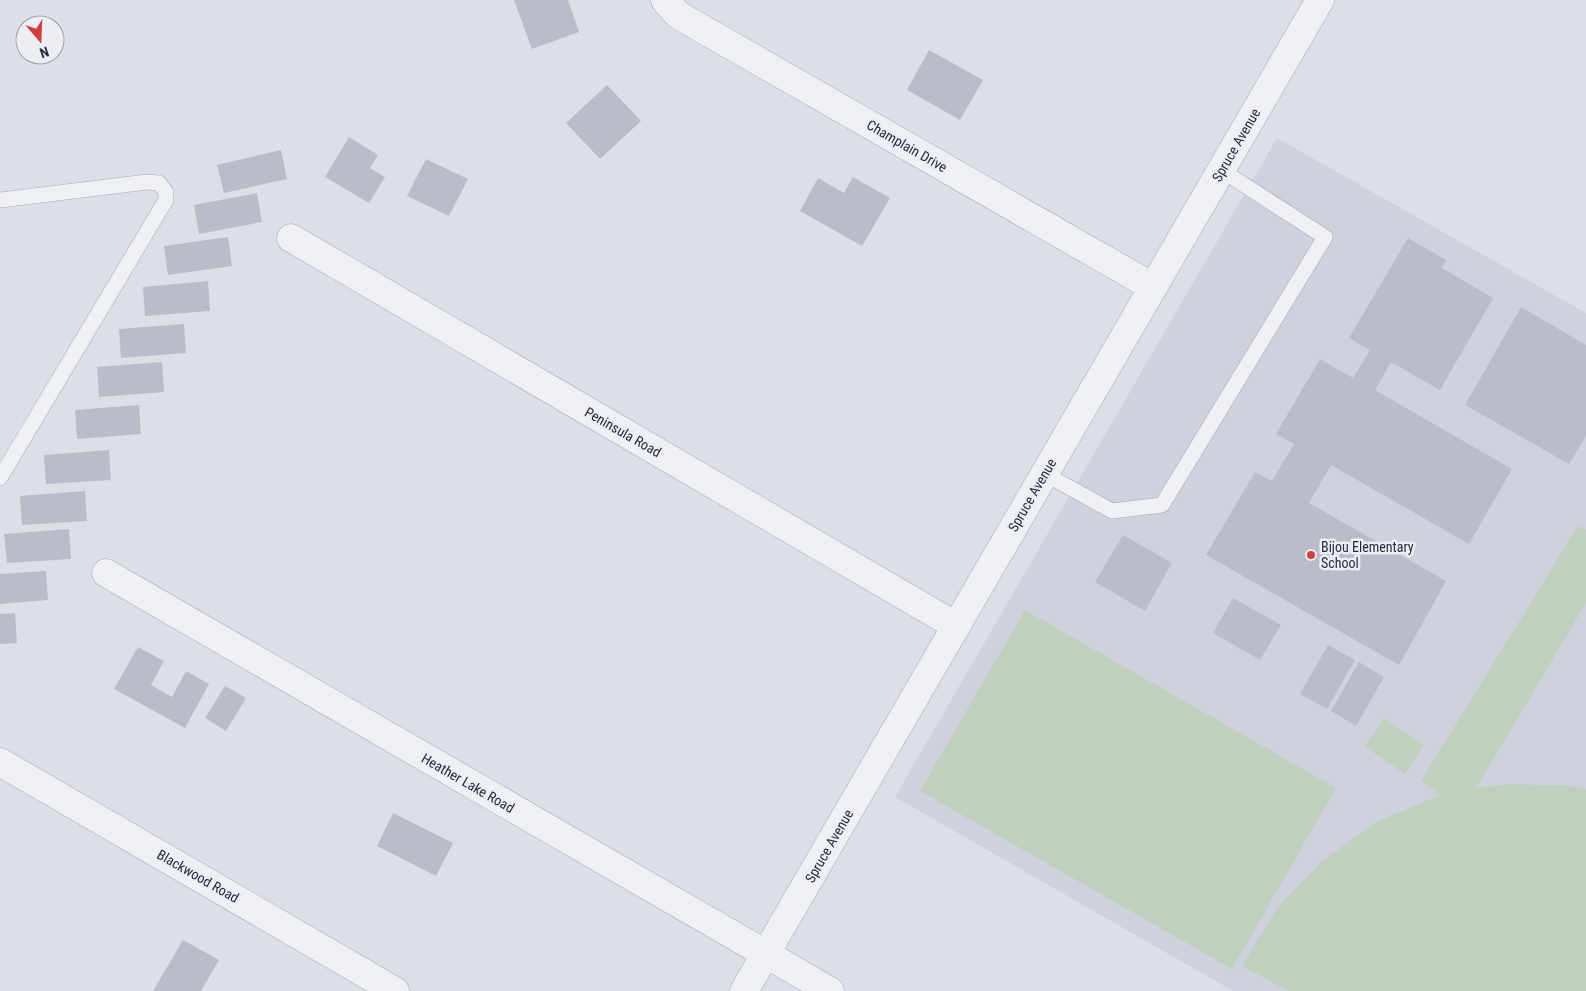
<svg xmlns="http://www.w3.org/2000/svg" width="1586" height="991" font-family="'Roboto Condensed',sans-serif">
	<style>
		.built { fill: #cfd1dc }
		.green { fill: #bfd1be }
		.building { fill: #babdc9 }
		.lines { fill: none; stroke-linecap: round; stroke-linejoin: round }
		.service-casing { stroke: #a6a9b4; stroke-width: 16 }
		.minor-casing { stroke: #a6a9b4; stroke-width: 29 }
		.tertiary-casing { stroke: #a6a9b4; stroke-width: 29 }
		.service { stroke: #eff0f5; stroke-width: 15 }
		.minor { stroke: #eff0f5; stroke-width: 28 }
		.tertiary { stroke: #eff0f5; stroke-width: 28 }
		.poi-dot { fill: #ce4140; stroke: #eceef4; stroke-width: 2 }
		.labels { text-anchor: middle; stroke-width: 5; stroke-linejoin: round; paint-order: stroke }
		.street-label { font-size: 14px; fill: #262b3d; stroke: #eceef4 }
		.poi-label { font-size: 14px; fill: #262b3d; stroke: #eceef4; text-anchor: start }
	</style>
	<rect width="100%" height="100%" fill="#dddfe7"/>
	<path class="built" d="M1277,138L1586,313V991H1233L895,797Z"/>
	<g class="green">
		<path d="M1578,526L1586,530V603L1476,788L1507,784L1574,786L1586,789V991H1289L1242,966L1277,908L1323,860L1378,821L1440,795L1421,781Z"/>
		<path d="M1025,610L1336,788L1232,969L920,791Z"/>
		<path d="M1384,718L1424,745L1405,774L1365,747Z"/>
	</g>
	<g class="building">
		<path d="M514,0H568L579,32L532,49Z"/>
		<path d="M929,50L983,80L960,120L907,90Z"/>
		<path d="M607,85L641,121L600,159L566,123Z"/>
		<path d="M349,137L378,155L370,168L385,177L369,203L325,177Z"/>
		<path d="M281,150L287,179L224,193L217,165Z"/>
		<path d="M426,159L468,179L449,216L407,196Z"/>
		<path d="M853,177L890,198L862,246L800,211L818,178L844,193Z"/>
		<path d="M257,193L262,222L199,234L194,205Z"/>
		<path d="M228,237L232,266L168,275L164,246Z"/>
		<path d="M1408,238L1446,260L1442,268L1493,298L1440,390L1391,362L1375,390L1512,469L1469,544L1331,465L1309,503L1446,581L1399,665L1206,555L1255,472L1272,481L1294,444L1276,434L1320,359L1353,378L1370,350L1349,338Z"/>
		<path d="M208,281L210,311L145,316L143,287Z"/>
		<path d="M1521,307L1586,345V436L1569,464L1465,405Z"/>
		<path d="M184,324L186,353L121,358L119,329Z"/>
		<path d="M162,362L164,392L99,397L97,367Z"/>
		<path d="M139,405L141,434L77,439L75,410Z"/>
		<path d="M109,450L111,480L46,484L44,455Z"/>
		<path d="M85,491L87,521L22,525L20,496Z"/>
		<path d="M69,529L71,559L7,563L4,534Z"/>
		<path d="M1123,535L1172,563L1145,611L1095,582Z"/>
		<path d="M46,571L48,600L0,604V574Z"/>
		<path d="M1233,598L1281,625L1260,660L1213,633Z"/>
		<path d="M15,613L17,643L0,644V614Z"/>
		<path d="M1328,645L1355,660L1327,709L1300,694Z"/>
		<path d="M138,647L164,661L151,685L172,697L186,671L209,684L185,728L114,689Z"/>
		<path d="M1359,662L1384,677L1356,726L1331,711Z"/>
		<path d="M225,686L246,698L226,731L205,718Z"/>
		<path d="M393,813L453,843L436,876L377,846Z"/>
		<path d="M183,940L219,960L201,991H153Z"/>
	</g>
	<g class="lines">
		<g class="service-casing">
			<g id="service">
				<path d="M0,200L147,182L159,183L166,192V200L0,478"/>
				<path d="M1045,474L1112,511L1162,505L1325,237L1221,170"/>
			</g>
		</g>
		<g class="minor-casing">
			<g id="minor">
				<path d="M665,0L678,15L1153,287"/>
				<path d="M291,238L956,626"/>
				<path d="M106,573L830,991"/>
			</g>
		</g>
		<g class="tertiary-casing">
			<g id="tertiary">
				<path d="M0,762L395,991"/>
				<path d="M744,991L1320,0"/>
			</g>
		</g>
		<use href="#service" class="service"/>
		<use href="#minor" class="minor"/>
		<use href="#tertiary" class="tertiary"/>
	</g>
	<circle class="poi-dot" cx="1311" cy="555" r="5"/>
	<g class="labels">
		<g class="street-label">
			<text transform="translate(1236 145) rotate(-60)" y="5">Spruce Avenue</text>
			<text transform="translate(907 146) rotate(30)" y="5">Champlain Drive</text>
			<text transform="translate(623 432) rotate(30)" y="5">Peninsula Road</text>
			<text transform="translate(1032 495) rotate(-60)" y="5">Spruce Avenue</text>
			<text transform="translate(468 783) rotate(30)" y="5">Heather Lake Road</text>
			<text transform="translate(829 846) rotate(-60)" y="5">Spruce Avenue</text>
			<text transform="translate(198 876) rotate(30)" y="5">Blackwood Road</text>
		</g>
		<g class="poi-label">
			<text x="1321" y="552">Bijou Elementary<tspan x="1321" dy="16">School</tspan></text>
		</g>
	</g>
	<g transform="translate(40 40) rotate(161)"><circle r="24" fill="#eceef4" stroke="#9da0ab"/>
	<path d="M0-4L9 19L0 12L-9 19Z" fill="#ce4140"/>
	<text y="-8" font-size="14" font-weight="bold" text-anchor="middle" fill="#262b3d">N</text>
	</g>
</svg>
